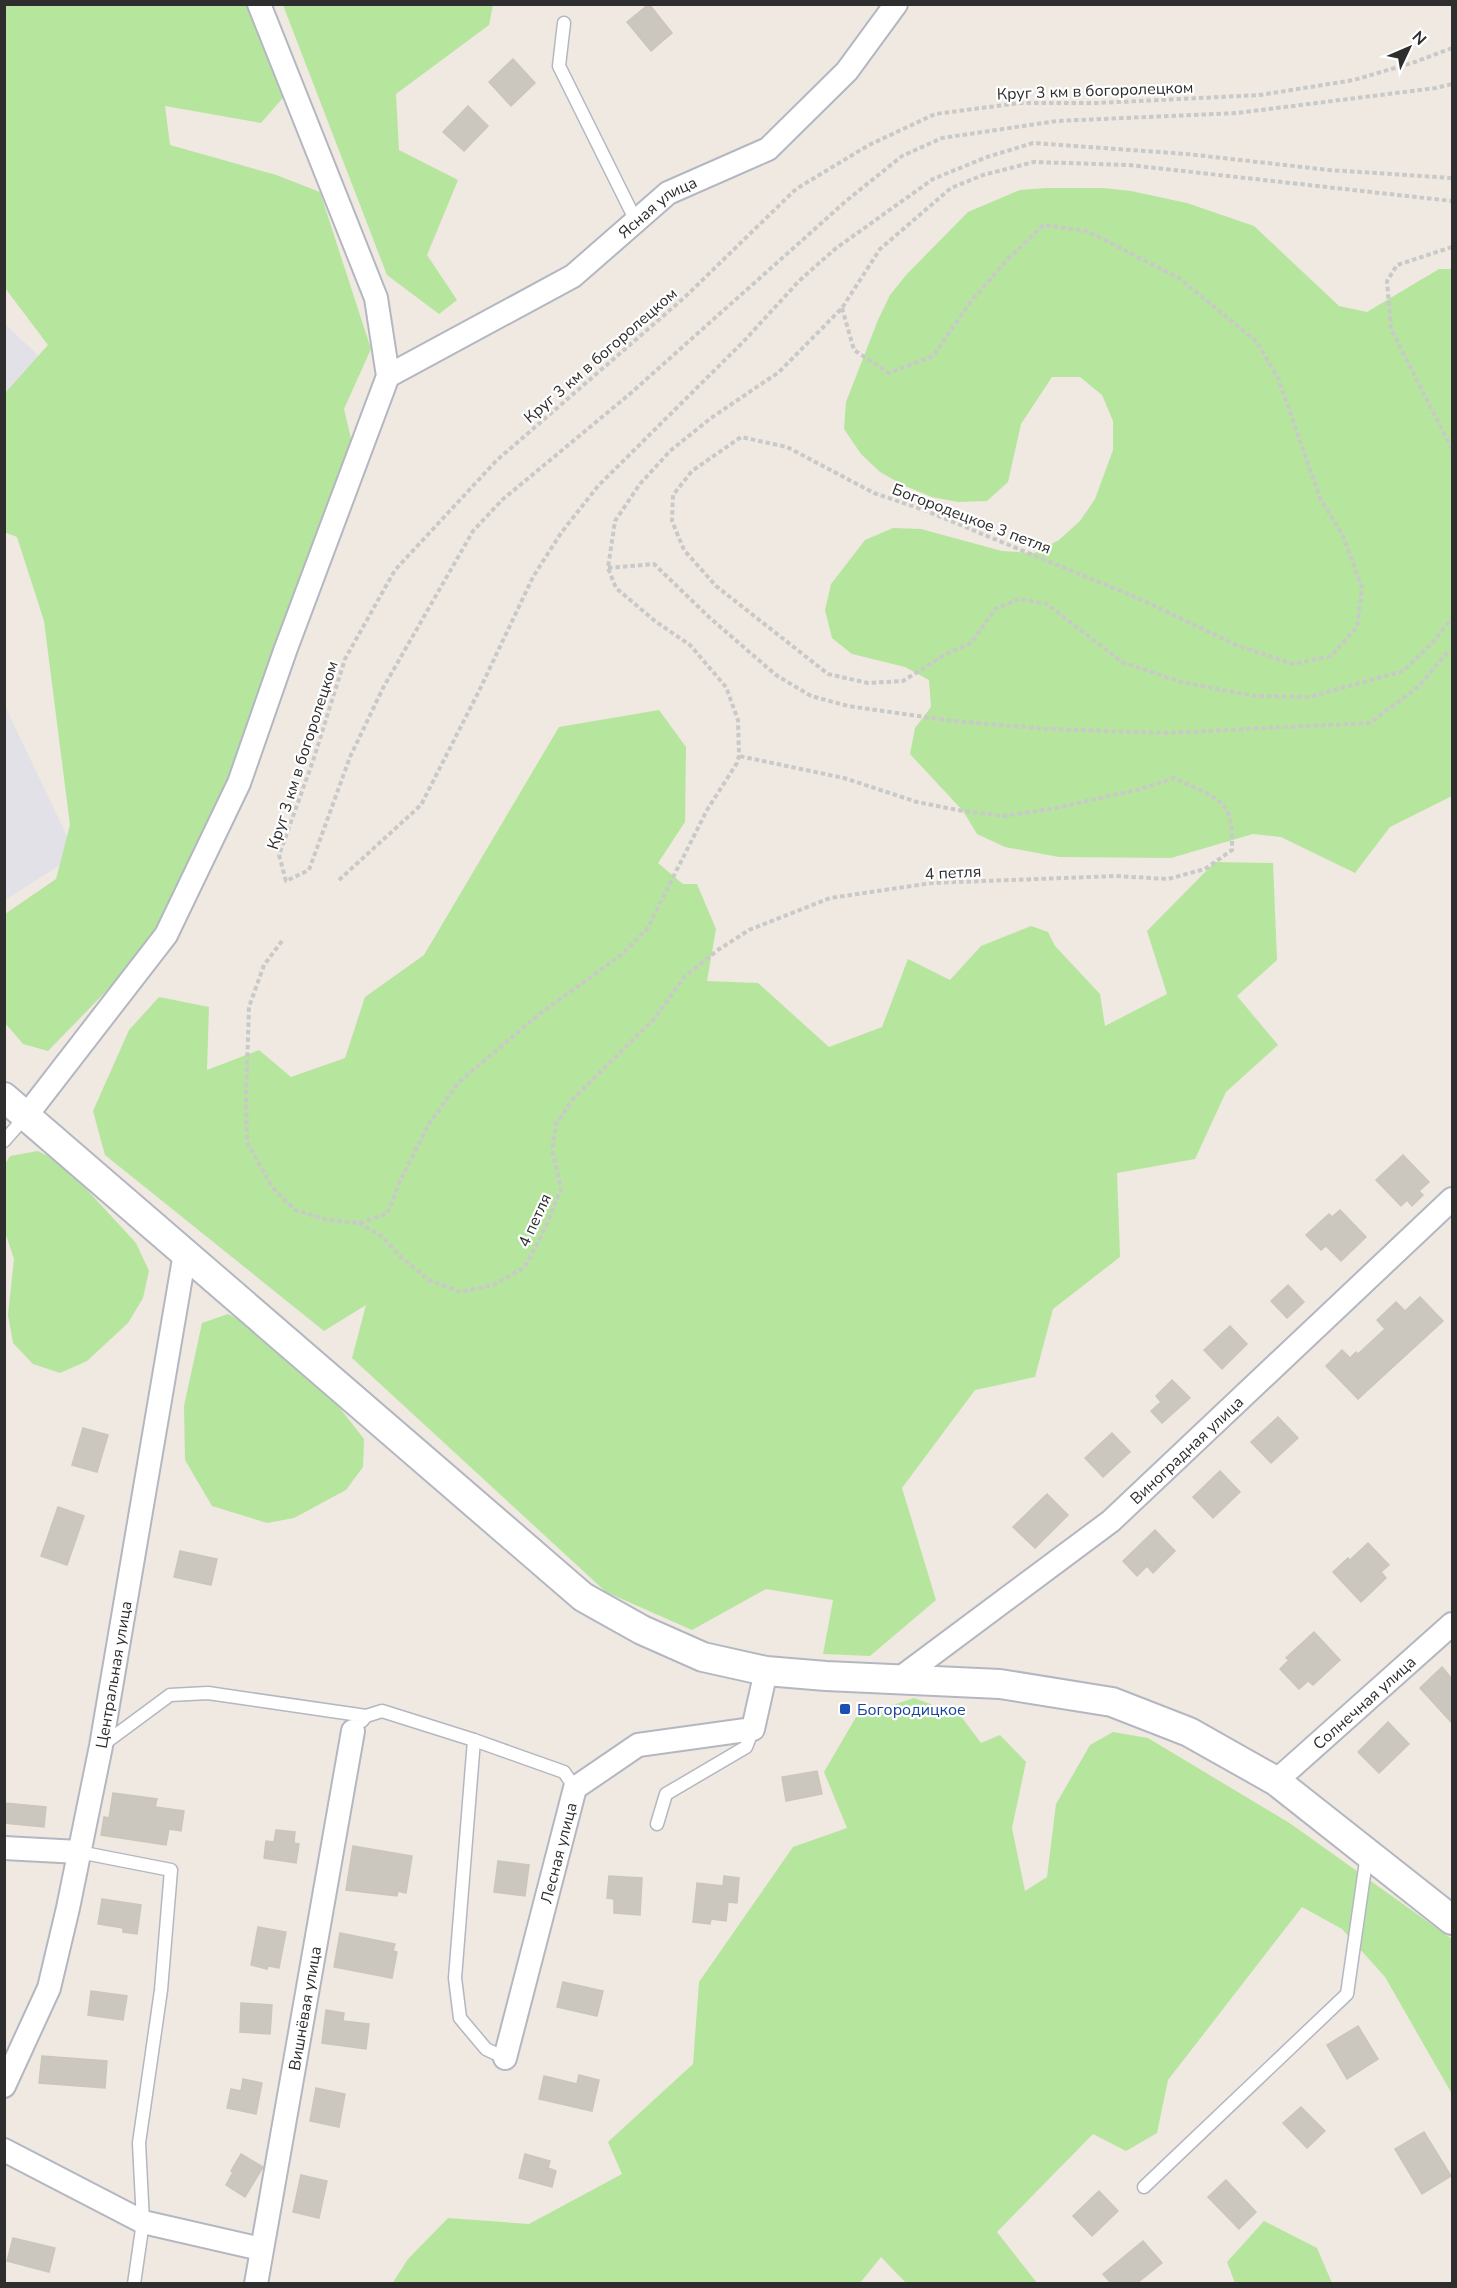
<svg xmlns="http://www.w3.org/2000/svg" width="1457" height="2288" font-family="'Nunito Sans',sans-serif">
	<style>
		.industrial { fill: #e3e1e8 }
		.green { fill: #b6e59e }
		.building { fill: #cbc7bf; stroke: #cbc5ba; stroke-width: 1.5 }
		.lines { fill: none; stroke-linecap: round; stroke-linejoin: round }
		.service-casing { stroke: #b4b7c1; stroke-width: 15 }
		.minor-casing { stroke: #b4b7c1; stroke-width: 26 }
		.tertiary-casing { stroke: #b4b7c1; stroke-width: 32 }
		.path { stroke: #c9c9c9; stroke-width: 4; stroke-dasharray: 4.5 3; stroke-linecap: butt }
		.service { stroke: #fff; stroke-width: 12 }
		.minor { stroke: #fff; stroke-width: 22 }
		.tertiary { stroke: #fff; stroke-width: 28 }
		.transit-dot { fill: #1a4fb4; stroke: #fff; stroke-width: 2 }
		.labels { text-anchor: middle; stroke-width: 4.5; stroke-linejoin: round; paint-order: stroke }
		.street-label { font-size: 16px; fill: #2e2e2e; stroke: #fff }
		.transit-label { font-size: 16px; fill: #164399; stroke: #fff; text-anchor: start }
	</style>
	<rect width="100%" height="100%" fill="#efe9e1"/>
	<g class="industrial">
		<path d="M4,323L47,364L4,409Z"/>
		<path d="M4,704L76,855L5,900H4Z"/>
	</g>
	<g class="green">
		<path d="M5,5H248L288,92L261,123L165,106L170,145L276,175L320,192L371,349L344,409L355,455L227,780L154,942L48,1051L23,1044L5,1023V914L56,879L70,825L44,621L17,537L4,532L5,393L48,345L5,288Z"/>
		<path d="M283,5H493L489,25L396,94L399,150L458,180L427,255L457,300L439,314L387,275Z"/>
		<path d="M1046,188H1103L1131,191L1187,203L1254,226L1339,306L1367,312L1439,269H1452V796L1390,827L1355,873L1281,837L1253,834L1171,858L1059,857L1005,847L977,834L963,811L910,754L915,728L931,707L929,680L905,667L852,654L832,638L825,610L831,584L865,540L893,528L921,529L1002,551L1034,553L1059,540L1080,521L1095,499L1113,450V421L1102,395L1080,377H1052L1021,424L1008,482L987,501L958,502L932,497L903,485L880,472L861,454L844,429L846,402L878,320L890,295L907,274L968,212L1020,190Z"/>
		<path d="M659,710L686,747L685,822L658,863L683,884H697L716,929L707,981L758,983L829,1047L882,1027L908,959L950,980L981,946L1031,926L1048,932L1055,946L1100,994L1105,1026L1167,994L1147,931L1215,862L1273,863L1277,960L1237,996L1278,1045L1226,1092L1195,1159L1117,1173L1120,1257L1053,1309L1035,1377L975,1390L902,1488L936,1600L870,1656L823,1654L833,1600L766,1589L692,1630L606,1592L352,1358L366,1305L324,1331L105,1155L93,1111L129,1030L159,997L209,1007L207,1070L259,1050L291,1077L345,1058L365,997L424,955L559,727Z"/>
		<path d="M38,1151L63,1164L136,1243L149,1271L143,1298L128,1323L87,1361L60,1373L33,1364L13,1343L8,1315L14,1259L5,1232V1164L10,1156Z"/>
		<path d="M228,1314L253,1327L328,1393L364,1439L363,1467L346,1490L294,1518L267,1523L212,1506L185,1460L184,1406L202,1323Z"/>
		<path d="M914,1698L960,1715L981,1743L1000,1735L1026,1762L1012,1828L1025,1891L1047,1877L1056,1804L1090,1745L1113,1732L1148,1738L1291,1824L1452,1939V2094L1385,1977L1342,1929L1302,1907L1168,2080L1157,2133L1126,2151L1093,2134L997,2232L1037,2283H906L881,2257L860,2283L392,2284L408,2259L448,2218L529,2224L622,2174L608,2142L693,2064L699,1982L793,1847L847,1828L824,1772L856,1717Z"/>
		<path d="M1264,2221L1317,2248L1332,2283H1235L1227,2262Z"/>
	</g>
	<g class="building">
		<path d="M649,4L672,33L651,51L627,22Z"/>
		<path d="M513,59L535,83L511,106L489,82Z"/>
		<path d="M468,106L488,126L464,151L443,132Z"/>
		<path d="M1403,1155L1429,1182L1419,1191L1423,1195L1412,1206L1407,1200L1401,1206L1376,1180Z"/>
		<path d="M1340,1210L1366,1237L1341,1261L1326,1246L1321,1250L1306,1235L1329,1214L1332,1217Z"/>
		<path d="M1288,1285L1304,1302L1287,1318L1271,1301Z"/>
		<path d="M1420,1297L1443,1321L1358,1399L1326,1366L1342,1350L1350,1358L1356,1352L1358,1354L1385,1329L1377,1320L1396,1302L1405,1311Z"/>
		<path d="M1230,1326L1247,1344L1222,1369L1204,1350Z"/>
		<path d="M1172,1380L1190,1398L1162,1423L1151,1411L1161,1402L1156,1396Z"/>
		<path d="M1278,1417L1298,1438L1271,1463L1251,1442Z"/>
		<path d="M83,1428L108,1435L97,1472L72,1465Z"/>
		<path d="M1112,1433L1130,1452L1103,1477L1085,1458Z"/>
		<path d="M1220,1471L1240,1492L1213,1518L1193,1497Z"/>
		<path d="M1047,1494L1068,1515L1035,1548L1013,1527Z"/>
		<path d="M58,1507L84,1516L67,1565L41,1556Z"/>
		<path d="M1155,1530L1175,1551L1153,1573L1147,1566L1137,1576L1123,1561Z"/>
		<path d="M1368,1543L1389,1565L1381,1572L1386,1578L1361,1602L1333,1572L1348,1558L1350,1560Z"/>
		<path d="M180,1551L217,1559L211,1585L174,1577Z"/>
		<path d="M1314,1632L1340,1660L1313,1685L1308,1681L1299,1689L1280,1669L1289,1660L1286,1658Z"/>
		<path d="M1442,1667L1452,1679V1723L1420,1688Z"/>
		<path d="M1388,1722L1409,1744L1379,1773L1358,1752Z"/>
		<path d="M817,1771L822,1794L786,1801L782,1777Z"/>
		<path d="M113,1793L157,1799L155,1807L184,1811L181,1831L169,1829L166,1845L101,1835L104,1817L109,1818Z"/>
		<path d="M4,1803L46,1807L44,1827L4,1823Z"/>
		<path d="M276,1830L295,1832L294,1843L299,1844L296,1863L264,1858L266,1841L274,1842Z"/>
		<path d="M353,1846L412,1856L406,1893L398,1891L397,1896L346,1890Z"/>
		<path d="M498,1861L529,1865L525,1896L494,1892Z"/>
		<path d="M609,1876L642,1878L640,1915L614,1913V1899L607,1898Z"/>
		<path d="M724,1876L739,1878L737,1903L728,1902L726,1921L711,1919L710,1924L693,1922L697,1883L723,1886Z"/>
		<path d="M102,1899L141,1905L137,1934L123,1932V1928L98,1924Z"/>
		<path d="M258,1927L286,1932L279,1968L268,1966L267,1969L251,1965Z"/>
		<path d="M340,1933L395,1944L393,1951L397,1952L392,1978L334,1967Z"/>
		<path d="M563,1982L603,1991L597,2016L557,2007Z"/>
		<path d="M91,1991L127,1996L123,2020L88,2015Z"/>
		<path d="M241,2003L272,2005L270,2034L240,2032Z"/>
		<path d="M326,2010L344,2013L343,2021L369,2024L366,2049L322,2043Z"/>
		<path d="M1358,2026L1378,2059L1347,2079L1327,2045Z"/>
		<path d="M42,2056L107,2061L105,2088L39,2083Z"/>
		<path d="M579,2075L599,2080L592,2111L539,2099L544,2076L577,2084Z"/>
		<path d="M243,2079L262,2083L256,2114L227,2108L231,2089L241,2091Z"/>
		<path d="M316,2088L345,2094L339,2127L310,2121Z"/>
		<path d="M1301,2107L1325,2131L1307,2148L1283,2123Z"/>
		<path d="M1424,2132L1451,2176L1422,2194L1395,2149Z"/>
		<path d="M241,2154L263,2167L245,2197L226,2185L233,2172L231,2171Z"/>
		<path d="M525,2154L550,2161L548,2168L556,2171L552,2187L519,2178Z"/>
		<path d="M301,2175L327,2181L319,2218L293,2212Z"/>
		<path d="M1226,2180L1256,2212L1239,2229L1208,2197Z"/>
		<path d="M1099,2191L1118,2211L1092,2236L1073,2216Z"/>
		<path d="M13,2238L55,2248L49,2272L7,2261Z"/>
		<path d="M1143,2241L1162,2263L1137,2283H1111L1103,2274Z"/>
	</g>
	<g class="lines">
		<g class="service-casing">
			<g id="service">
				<path d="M564,23L559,66L636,221"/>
				<path d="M4,1141L26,1116"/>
				<path d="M362,1721L366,1716L382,1711L474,1740L564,1772L575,1788"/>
				<path d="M474,1740L455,1978L460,2018L486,2049L505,2058"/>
				<path d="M101,1746L170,1695L208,1693L366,1716"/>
				<path d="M657,1824L666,1794L746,1747L753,1729"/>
				<path d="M79,1852L171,1870L161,1990L139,2143L143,2222L134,2284"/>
				<path d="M1144,2187L1347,1994L1367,1854"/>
			</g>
		</g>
		<g class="minor-casing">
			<g id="minor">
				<path id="s1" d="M388,376L573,276L668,193L768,149L847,71L896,4"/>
				<path d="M26,1116L166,935L239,783L285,651L388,376L376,298L259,4"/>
				<path id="s2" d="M899,1679L1111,1521L1452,1199"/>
				<path id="s3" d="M1276,1781L1452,1624"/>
				<path d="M4,1848L79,1852"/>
				<path id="s4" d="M505,2058L575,1788L638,1745L753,1729L766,1671"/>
				<path id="s5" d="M4,2086L49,1988L68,1908L101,1746L185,1253"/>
				<path d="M4,2150L143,2222L261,2249"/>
				<path id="s6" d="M256,2284L353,1731"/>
			</g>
		</g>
		<g class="tertiary-casing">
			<path id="tertiary" d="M4,1097L583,1597L642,1630L703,1657L766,1671L826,1676L1000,1684L1112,1702L1189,1732L1276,1781L1452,1920"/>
		</g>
		<g class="path">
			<path d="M1452,48L1415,62L1354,80L1260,95L1098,103H1020L935,114L869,145L796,189L685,297L496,461L395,570L345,659L313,761L279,855L286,881L309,870L350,757L383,688L473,531L502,500L631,393L846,201L902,156L942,138L1057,121L1237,113L1436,88L1452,84"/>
			<path d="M1452,247L1397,265L1387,281L1391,329L1452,449"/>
			<path d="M842,308L854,350L889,373L933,356L969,304L1005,262L1043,225L1087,231L1179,278L1257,342L1278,378L1320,498L1343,536L1362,588L1357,627L1331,656L1293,664L1236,645L1140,599L924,510L874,493L787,447L741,437L692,471L673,495L672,521L684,550L716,586L828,674L868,683L903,681L944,655L971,643L995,609L1019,599L1047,604L1122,662L1181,682L1254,696L1309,697L1403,671L1432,643L1452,618"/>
			<path d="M608,568L654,564L710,618L776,675L811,696L848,706L953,721L1049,729L1166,733L1370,723L1418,687L1447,653L1452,650"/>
			<path d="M339,880L421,805L479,691L533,577L561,533L598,486L744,341L799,281L835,249L933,179L987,157L1033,143L1187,154L1329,170L1452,178"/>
			<path d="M282,941L264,965L249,1007L246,1097L247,1142L272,1187L295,1210L328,1220L359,1223L387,1214L402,1177L429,1124L458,1083L538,1015L621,955L647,929L707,810L737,763L739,756L738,720L726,687L690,645L655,621L616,588L608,568L615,521L640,484L670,451L711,418L779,372L842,308L880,249L951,188L983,175L1034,162L1129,165L1452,201"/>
			<path d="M359,1223L381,1236L401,1257L429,1280L461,1292L493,1285L524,1268L542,1235L561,1189L552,1149L556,1124L573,1099L654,1019L685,976L718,950L749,930L830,898L932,883L1116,876L1168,879L1205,869L1232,850C1232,837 1233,819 1225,807C1216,795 1188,785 1174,778L1140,789L1056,808L1004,816L963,811L917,802L844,778L739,756"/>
		</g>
		<use href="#service" class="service"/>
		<use href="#minor" class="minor"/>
		<use href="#tertiary" class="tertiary"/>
	</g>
	<rect class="transit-dot" x="839" y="1703" width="12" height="12" rx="3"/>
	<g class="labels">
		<g class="street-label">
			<text transform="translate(1095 90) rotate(-2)" y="6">Круг 3 км в богоролецком</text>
			<text dy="6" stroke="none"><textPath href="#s1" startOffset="320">Ясная улица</textPath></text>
			<text transform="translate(600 355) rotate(-41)" y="6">Круг 3 км в богоролецком</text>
			<text transform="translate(972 518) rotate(21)" y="6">Богородецкое 3 петля</text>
			<text transform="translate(302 755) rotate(-72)" y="6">Круг 3 км в богоролецком</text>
			<text transform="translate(953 872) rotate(-3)" y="6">4 петля</text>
			<text transform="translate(534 1220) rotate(-65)" y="6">4 петля</text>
			<text dy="6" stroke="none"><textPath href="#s2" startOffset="368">Виноградная улица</textPath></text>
			<text dy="6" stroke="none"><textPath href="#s5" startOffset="428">Центральная улица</textPath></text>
			<text dy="6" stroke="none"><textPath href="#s3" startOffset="118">Солнечная улица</textPath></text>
			<text dy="6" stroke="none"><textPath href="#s4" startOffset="212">Лесная улица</textPath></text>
			<text dy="6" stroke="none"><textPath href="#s6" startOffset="280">Вишнёвая улица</textPath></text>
		</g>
		<g class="transit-label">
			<text x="857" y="1715">Богородицкое</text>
		</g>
	</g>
	<rect width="1457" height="2288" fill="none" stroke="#2e2e2e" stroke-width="12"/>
	<g transform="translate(1409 48) rotate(46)" stroke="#ffffff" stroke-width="4.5" paint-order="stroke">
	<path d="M0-4.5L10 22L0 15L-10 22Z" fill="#2e2e2e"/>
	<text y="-9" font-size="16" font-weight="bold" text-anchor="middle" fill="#2e2e2e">N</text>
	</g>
</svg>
